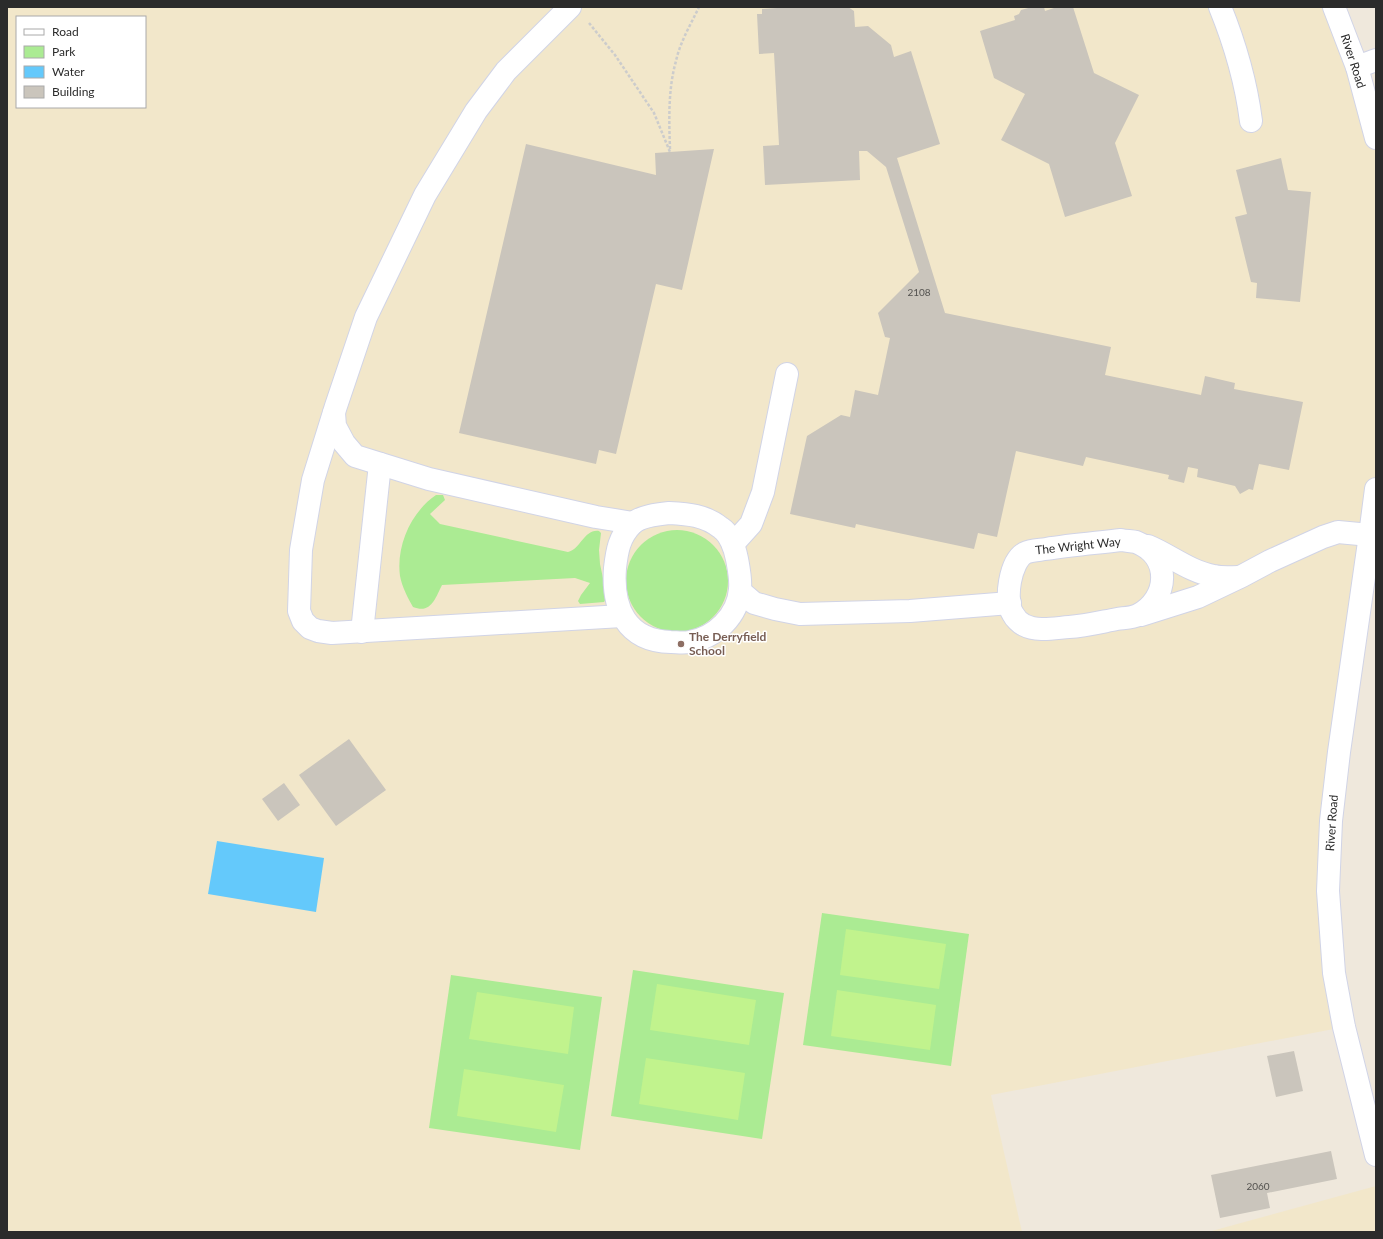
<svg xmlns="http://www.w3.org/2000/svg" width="1383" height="1239" font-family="Lato,sans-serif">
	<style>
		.education { fill: #f2e7ca; fill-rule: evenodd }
		.green { fill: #abeb93 }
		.pitch { fill: #c1f38d }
		.water { fill: #64c9fb }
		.building { fill: #cac5bc }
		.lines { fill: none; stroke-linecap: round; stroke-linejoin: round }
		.minor-casing { stroke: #d1d4e6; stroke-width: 24 }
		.path { stroke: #ccc; stroke-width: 2.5; stroke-dasharray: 3 2; stroke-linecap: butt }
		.minor { stroke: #fff; stroke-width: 22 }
		.education-dot { fill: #8d6e63; stroke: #fff; stroke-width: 1.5 }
		.labels { text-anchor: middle; stroke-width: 3; stroke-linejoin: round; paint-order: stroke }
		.number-label { font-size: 10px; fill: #53524f }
		.street-label { font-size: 12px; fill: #2b2b2b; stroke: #fff }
		.education-label { font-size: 12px; font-weight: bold; fill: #785e54; stroke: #fff; text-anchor: start }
	</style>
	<rect width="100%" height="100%" fill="#efe8dc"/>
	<g class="education">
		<path d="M7,7H1334L1376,138V489L1331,821L1344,1027L991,1095L1022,1232H7ZM17,17H145V107H17Z"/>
		<path d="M1376,1186V1232H1208Z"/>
	</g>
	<g class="green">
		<path d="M436,495H443L445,500L430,514L440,524L568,552C581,549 584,529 599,531L601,533L599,550L600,564L607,597L604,602L580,604L578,601L581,595L590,583L575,578L442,585C435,599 431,614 413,607C408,598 402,587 400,576C396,546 411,512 436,495Z"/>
		<circle cx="677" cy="581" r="51"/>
		<path d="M822,913L969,934L951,1066L803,1045Z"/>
		<path d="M633,970L784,993L762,1139L611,1116Z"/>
		<path d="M451,975L602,997L580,1150L429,1128Z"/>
	</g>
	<g class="pitch">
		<path d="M846,929L946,944L939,989L840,975Z"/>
		<path d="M657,984L756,1000L749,1045L650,1030Z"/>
		<path d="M837,990L936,1005L930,1050L831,1036Z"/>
		<path d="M477,992L574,1007L568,1054L469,1039Z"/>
		<path d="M646,1058L745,1073L738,1120L639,1104Z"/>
		<path d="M464,1069L564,1085L556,1132L457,1116Z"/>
	</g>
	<path class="water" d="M217,841L324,858L316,912L208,894Z"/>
	<g class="building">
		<path d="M792,7H848L854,11L855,27L868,26L891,45L894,57L911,51L940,144L897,158L945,313L1111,347L1105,375L1201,395L1205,376L1235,383L1234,389L1303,402L1289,470L1259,464L1253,490L1249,489L1240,494L1235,486L1197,477L1198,469L1188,467L1184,483L1168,479L1169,475L1086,457L1083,466L1016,451L997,537L978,533L974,549L856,524L855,528L790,514L807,436L841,415L850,417L855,390L878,395L890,338L885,337L878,313L919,272L886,167L867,151H859L860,180L765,185L763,146L779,145L774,53L759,54L757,14H762V9Z"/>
		<path d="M1032,7H1044L1045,11L1057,7H1073L1094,73L1139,95L1115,143L1132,196L1065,217L1049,164L1001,140L1025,94L994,78L980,31L1015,20L1014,16L1019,14L1021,10Z"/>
		<path d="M526,144L656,175L655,153L714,149L682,290L656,284L616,454L599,450L596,464L459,433Z"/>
		<path d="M1281,158L1288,190L1311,192L1300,302L1256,298L1257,283L1251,282L1235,217L1247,214L1236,170Z"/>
		<path d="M349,739L386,790L336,826L299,775Z"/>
		<path d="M284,783L300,805L278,821L262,799Z"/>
		<path d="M1294,1051L1303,1091L1276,1097L1267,1056Z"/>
		<path d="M1331,1151L1337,1179L1267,1193L1270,1208L1220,1218L1211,1175Z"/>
	</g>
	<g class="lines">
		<g class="minor-casing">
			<g id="minor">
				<path d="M570,7L506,71L476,111L425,195L366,317L336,406L313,480L301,550L299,611L303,621L310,628L318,631L332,633L622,616"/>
				<path d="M1220,7C1235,44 1246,82 1251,121"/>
				<path d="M1334,7L1357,67L1376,138"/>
				<path d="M1357,67L1376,60"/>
				<path d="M334,413L335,426L344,443L355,456L429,479L596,517L633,523"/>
				<path d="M1376,489L1370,535L1339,752L1331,821L1328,891L1334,973L1344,1027L1376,1155"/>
				<path d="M669,513C688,514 705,515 721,528C730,534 735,549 737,559C739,570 741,579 740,589C738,616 715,638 689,642C683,643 676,642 671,642C626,641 612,608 615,568C617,551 619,537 632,524C640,516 659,514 669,513Z"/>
				<path d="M1121,540C1126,541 1132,541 1136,542C1172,556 1169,599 1138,615C1132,618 1123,618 1117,619C1101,622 1085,626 1069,627C1055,628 1037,632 1024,625C1020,623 1015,618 1013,614C1004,601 1010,561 1025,553C1031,550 1040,550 1046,549C1071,545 1096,543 1121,540Z"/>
				<path d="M733,544L751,524L763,492L787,374"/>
				<path d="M1148,546C1170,555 1190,572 1214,576C1222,578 1230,577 1239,577"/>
				<path d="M740,591L754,603L775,609L800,614L910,611L1010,603"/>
				<path d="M1141,615L1198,597L1242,576L1270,561L1323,537L1338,532L1370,535"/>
				<path d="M362,632L380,464"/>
			</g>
		</g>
		<g class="path">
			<path d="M589,23L615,55L654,113L670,152"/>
			<path d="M670,149C669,120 668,89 676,61C680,42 691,24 699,7"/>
		</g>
		<use href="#minor" class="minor"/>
	</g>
	<circle class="education-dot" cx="681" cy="644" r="4"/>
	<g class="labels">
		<g class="number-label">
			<text x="919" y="296">2108</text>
			<text x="1258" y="1190">2060</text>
		</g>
		<g class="street-label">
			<text transform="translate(1353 61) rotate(72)" y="4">River Road</text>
			<text transform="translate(1078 546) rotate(-6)" y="4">The Wright Way</text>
			<text transform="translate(1332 823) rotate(-86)" y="4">River Road</text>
		</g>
		<g class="education-label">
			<text x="689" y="641">The Derryfield<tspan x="689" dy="14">School</tspan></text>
		</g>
	</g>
	<rect width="1383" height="1239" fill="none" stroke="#2b2b2b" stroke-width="16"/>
	<rect x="16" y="16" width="130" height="92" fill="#ffffff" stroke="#aaaaaa"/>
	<rect x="24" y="29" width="20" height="6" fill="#ffffff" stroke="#aaaaaa"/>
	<text x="52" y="36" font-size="12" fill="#2b2b2b">Road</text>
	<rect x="24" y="46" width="20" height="12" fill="#abeb93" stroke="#aaaaaa"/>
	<text x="52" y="56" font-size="12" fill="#2b2b2b">Park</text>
	<rect x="24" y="66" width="20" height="12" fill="#64c9fb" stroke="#aaaaaa"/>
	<text x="52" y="76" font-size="12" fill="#2b2b2b">Water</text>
	<rect x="24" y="86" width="20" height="12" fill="#cac5bc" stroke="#aaaaaa"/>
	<text x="52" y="96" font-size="12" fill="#2b2b2b">Building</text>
</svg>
